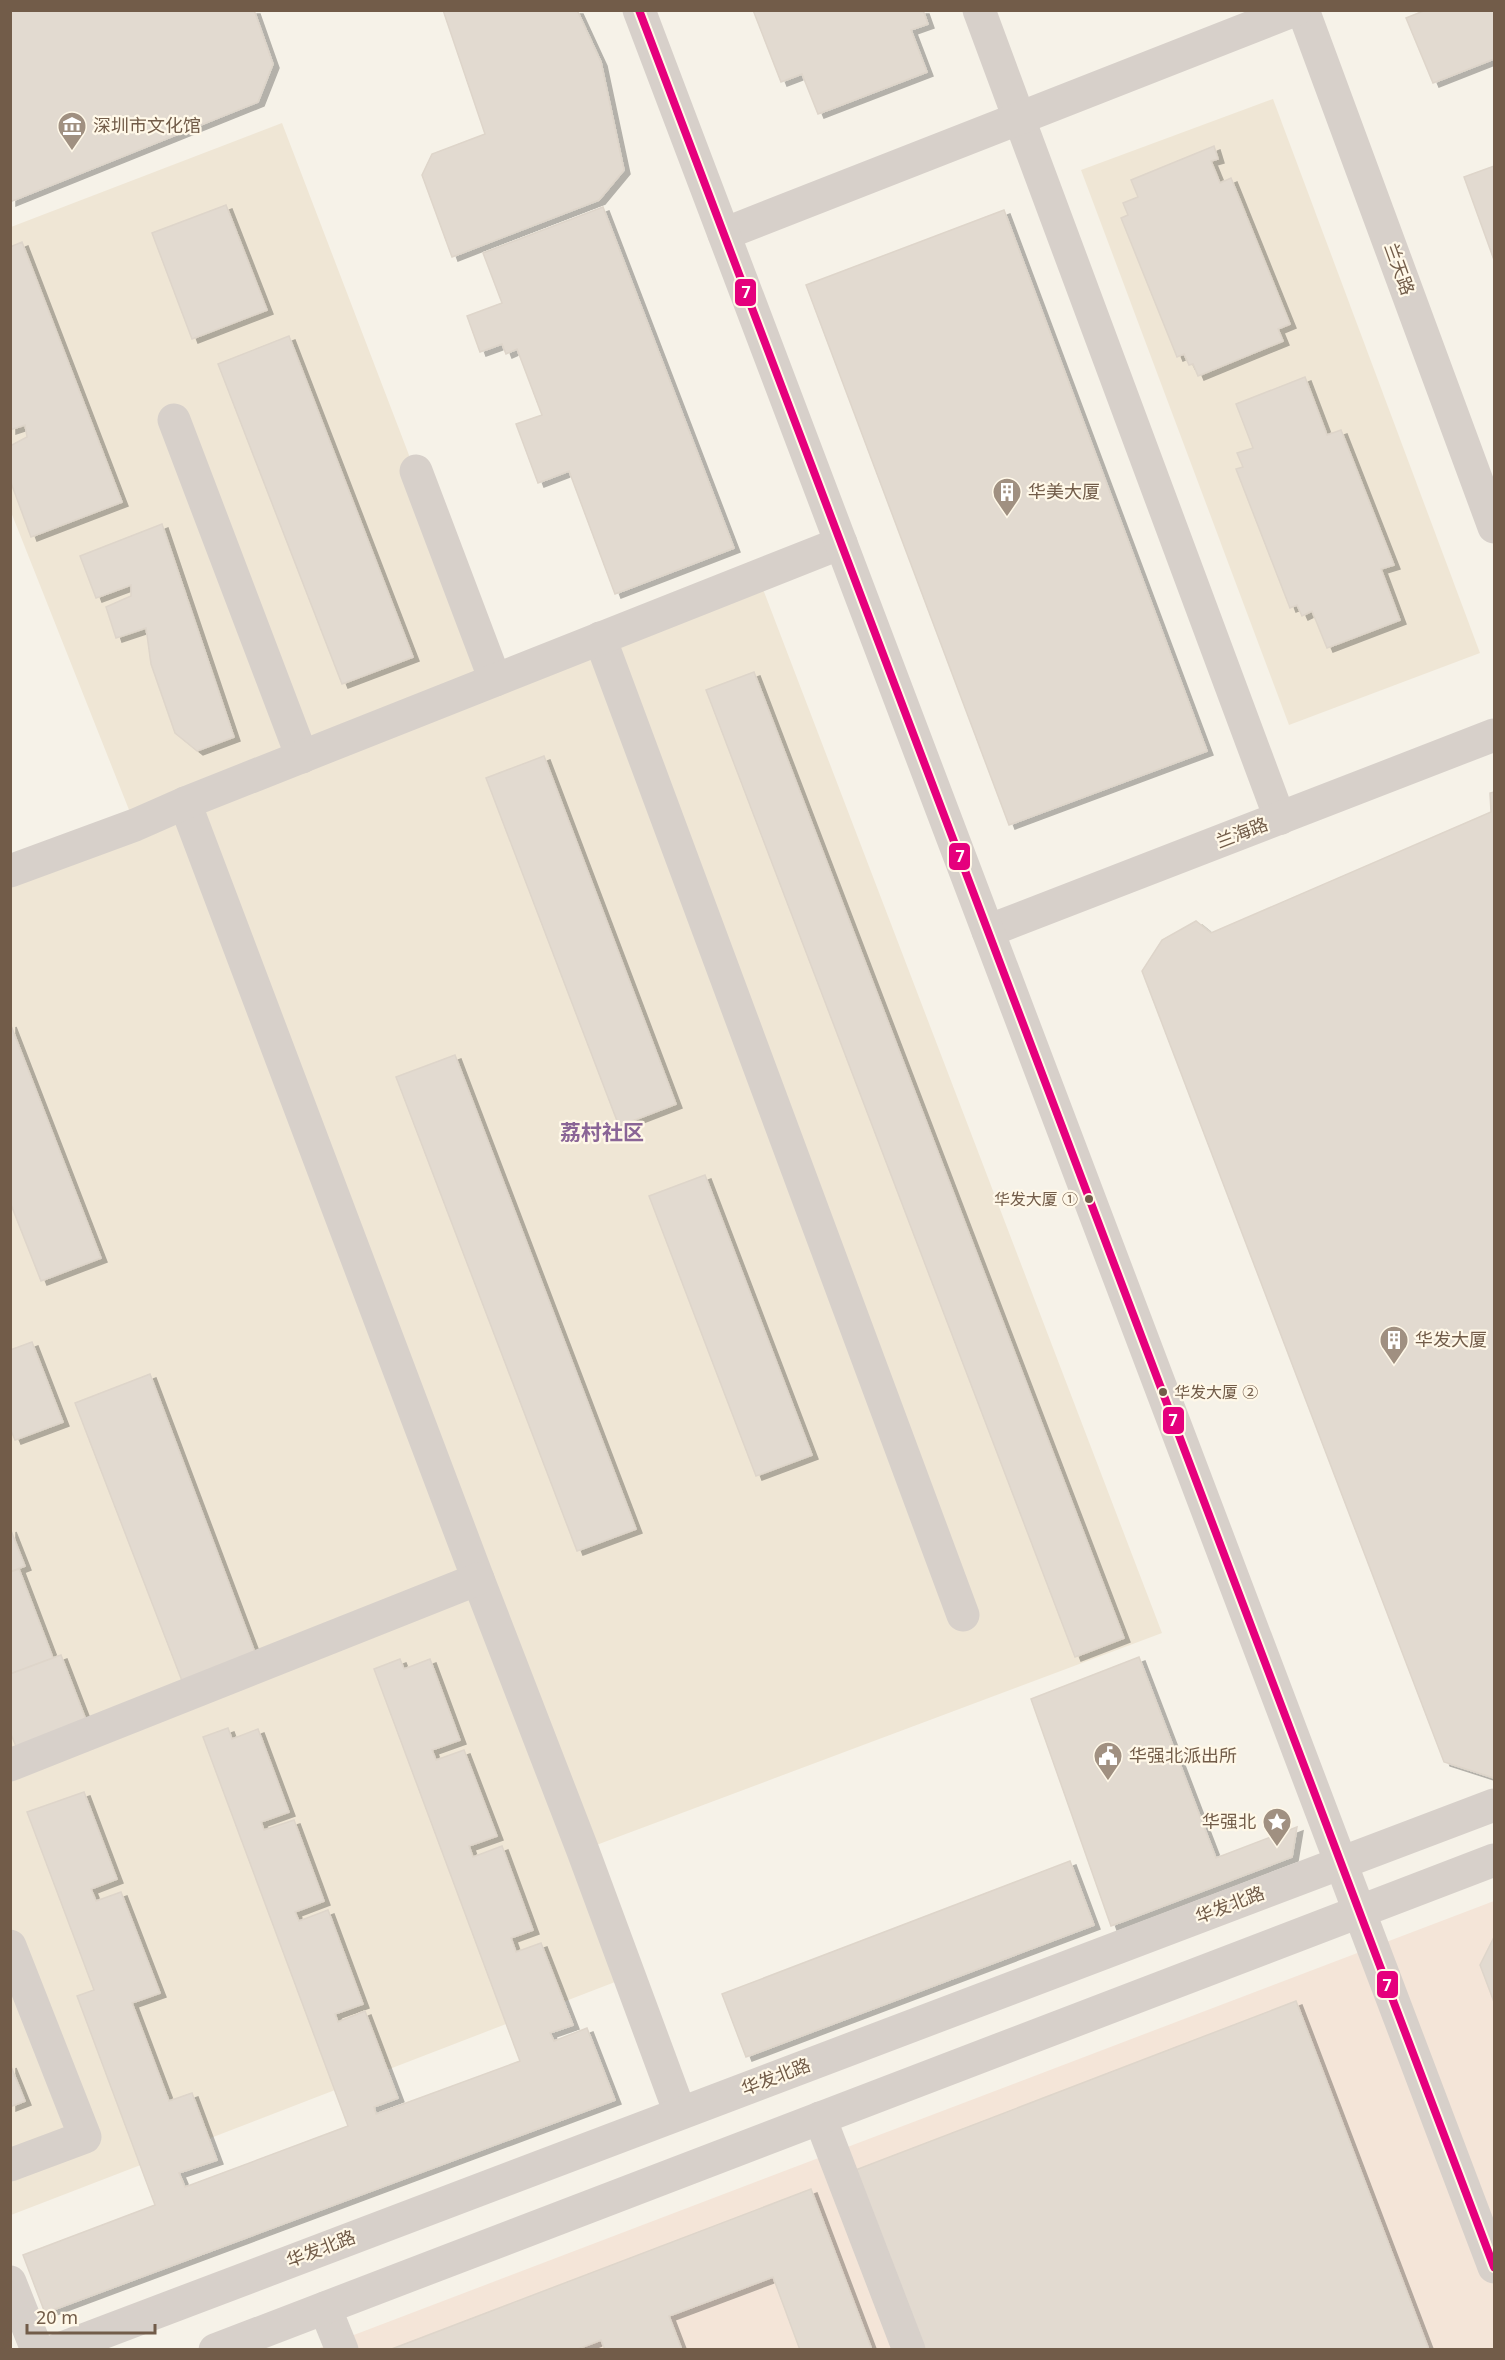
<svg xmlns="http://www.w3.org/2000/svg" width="1505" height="2360" font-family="'Noto Sans','Noto Sans SC',sans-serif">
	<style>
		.residential { fill: #efe6d5 }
		.commercial { fill: #f4e5d8 }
		.building { fill: #e2dad0; stroke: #ded5ca; stroke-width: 1.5; filter: url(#shadow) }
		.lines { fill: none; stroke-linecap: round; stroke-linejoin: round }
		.pedestrian { stroke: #d7d0ca; stroke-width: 32 }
		.minor { stroke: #d7d0ca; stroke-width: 33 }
		.tertiary { stroke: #d7d0ca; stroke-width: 33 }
		.secondary { stroke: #d7d0ca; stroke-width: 33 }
		.bus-1-casing { stroke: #fff8e8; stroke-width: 12 }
		.bus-1 { stroke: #e5007d; stroke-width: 8 }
		.bus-dot { fill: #725c49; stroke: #fff8e8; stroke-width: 2 }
		.labels { text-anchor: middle; stroke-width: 4.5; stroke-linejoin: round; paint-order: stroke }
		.bus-label { font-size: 16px; fill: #725c49; stroke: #fff8e8; text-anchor: end }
		.poi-label { font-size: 18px; fill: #725c49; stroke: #fff8e8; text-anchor: start }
		.street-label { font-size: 18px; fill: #725c49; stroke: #fff8e8 }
		.quarter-label { font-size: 21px; font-weight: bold; fill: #8a6596; stroke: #fff8e8 }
		.line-badge { stroke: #fff8e8; stroke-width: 2 }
		.badge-label { font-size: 16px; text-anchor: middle; font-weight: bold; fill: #fff }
	</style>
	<defs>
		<filter id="shadow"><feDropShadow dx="6" dy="4" stdDeviation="0" flood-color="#0004"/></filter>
	</defs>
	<rect width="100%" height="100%" fill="#f6f2e8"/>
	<g class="residential">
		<path d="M1273,99L1480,653L1289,725L1081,170Z"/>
		<path d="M282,123L495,680L758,576L1162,1633L583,1850L628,1977L11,2215L10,871L135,825L11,512V227Z"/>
	</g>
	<path class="commercial" d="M1494,1901V2349H317Z"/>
	<g class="building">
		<path d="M10,10H254L273,64L258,102L10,202Z"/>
		<path d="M443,10H577L601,62L624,170L599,200L452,257L422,175L432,154L485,134Z"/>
		<path d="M753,10H923L928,24L911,30L927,72L818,114L802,74L781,82Z"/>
		<path d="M1426,10H1494V59L1433,83L1406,18Z"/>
		<path d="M1214,146L1218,159L1211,161L1220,183L1231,178L1290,324L1278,329L1283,341L1198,376L1193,364L1189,365L1184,354L1177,357L1121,218L1128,215L1123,203L1138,197L1131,180Z"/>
		<path d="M1494,166V260L1464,177Z"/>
		<path d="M226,205L267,310L192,339L152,233Z"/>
		<path d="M603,207L734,548L615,594L569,471L538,483L516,424L542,415L517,349L506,354L502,344L480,352L467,316L502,303L483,253Z"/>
		<path d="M1004,210L1207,751L1009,825L806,285Z"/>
		<path d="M22,242L122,502L31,537L10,480V446L27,437L25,425L10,430V247Z"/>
		<path d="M289,336L413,657L342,684L218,364Z"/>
		<path d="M1305,377L1327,435L1341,430L1394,565L1381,569L1400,620L1327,648L1312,611L1302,616L1297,605L1290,608L1236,469L1243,467L1237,453L1253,448L1236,404Z"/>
		<path d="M162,524L234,737L197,751L175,733L151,664L146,628L116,638L106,607L131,596V585L96,598L80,556Z"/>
		<path d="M754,672L1124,1638L1075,1657L706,690Z"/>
		<path d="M544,756L676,1104L619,1126L486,778Z"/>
		<path d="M1494,792V1778L1444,1762L1142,971L1162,940L1196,921L1211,933L1491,812L1490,793Z"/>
		<path d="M10,1023L101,1258L41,1281L10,1202Z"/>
		<path d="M455,1055L636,1529L577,1551L396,1077Z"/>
		<path d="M705,1175L812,1455L756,1476L649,1196Z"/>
		<path d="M32,1342L63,1422L15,1440L10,1428V1350Z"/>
		<path d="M150,1374L257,1658L184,1686L75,1403Z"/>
		<path d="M10,1528L25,1566L10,1572Z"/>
		<path d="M19,1569L53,1658L10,1674V1572Z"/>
		<path d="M61,1655L88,1725L18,1751L10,1732V1674Z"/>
		<path d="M1139,1657L1216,1858L1297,1827L1292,1857L1111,1926L1031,1699Z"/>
		<path d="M400,1659L404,1669L430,1659L460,1740L432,1750L436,1760L464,1750L497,1836L469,1846L473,1857L502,1846L533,1930L511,1938L516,1952L541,1943L573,2025L550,2033L554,2041L587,2028L615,2100L45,2313L23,2255L155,2205L77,1996L94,1990L27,1812L84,1792L117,1879L91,1889L96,1901L121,1892L160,1993L132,2003L169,2101L192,2093L217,2160L179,2173L185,2187L348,2126L203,1737L228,1728L232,1739L258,1729L289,1812L261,1822L264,1830L294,1820L324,1901L295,1912L299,1921L328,1910L363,2004L335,2014L338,2022L365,2011L398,2098L374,2107L376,2114L520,2061L374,1669Z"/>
		<path d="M1070,1861L1094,1925L746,2057L722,1994Z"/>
		<path d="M1494,1937V2002L1480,1965Z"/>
		<path d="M1296,2001L1429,2350H919L853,2171Z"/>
		<path d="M10,2064L25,2101L10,2107Z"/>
		<path d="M811,2189L872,2350H800L773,2277L669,2316L682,2350H605L601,2340L575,2350H389Z"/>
	</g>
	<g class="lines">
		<path class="pedestrian" d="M1019,118L1280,819"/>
		<g class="minor">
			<path d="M979,10L1019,118"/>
			<path d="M1303,10L1494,527"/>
			<path d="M724,234L1295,10"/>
			<path d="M174,420L302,757"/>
			<path d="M416,471L495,680"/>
			<path d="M600,638L963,1615"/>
			<path d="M185,803L478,1579L583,1851L680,2113"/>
			<path d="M10,871L135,825L185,803L841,543"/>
			<path d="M988,931L1494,735"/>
			<path d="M10,1765L478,1579"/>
			<path d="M10,1946L85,2137L10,2165"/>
			<path d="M820,2118L909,2350"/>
			<path d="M10,2282L37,2350"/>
			<path d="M325,2308L342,2350"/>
		</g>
		<path class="tertiary" d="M639,10L1494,2267"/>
		<g class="secondary">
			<path d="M57,2350L1494,1805"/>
			<path d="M215,2350L1494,1860"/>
		</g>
		<g class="bus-1-casing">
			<path id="bus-1" d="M639,10L1494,2267"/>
		</g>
		<use href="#bus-1" class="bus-1"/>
	</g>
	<defs>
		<g id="museum-pin" transform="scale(1.5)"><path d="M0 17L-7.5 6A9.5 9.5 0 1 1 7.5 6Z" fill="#a09081" stroke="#fff8e8"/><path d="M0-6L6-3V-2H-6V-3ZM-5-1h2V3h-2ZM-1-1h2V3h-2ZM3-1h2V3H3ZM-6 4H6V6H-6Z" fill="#fff"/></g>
		<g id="building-pin" transform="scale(1.5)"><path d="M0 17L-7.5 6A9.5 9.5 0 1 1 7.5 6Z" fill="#a09081" stroke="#fff8e8"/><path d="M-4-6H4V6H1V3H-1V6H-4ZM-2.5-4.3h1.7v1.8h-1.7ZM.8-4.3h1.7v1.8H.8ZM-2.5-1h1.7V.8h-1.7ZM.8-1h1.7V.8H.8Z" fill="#fff"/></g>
		<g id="civic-pin" transform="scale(1.5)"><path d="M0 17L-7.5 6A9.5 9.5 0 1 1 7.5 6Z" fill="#a09081" stroke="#fff8e8"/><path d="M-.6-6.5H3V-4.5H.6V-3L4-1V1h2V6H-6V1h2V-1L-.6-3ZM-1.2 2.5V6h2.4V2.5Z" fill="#fff"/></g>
		<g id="sight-pin" transform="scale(1.5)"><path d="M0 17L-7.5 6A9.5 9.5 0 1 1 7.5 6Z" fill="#a09081" stroke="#fff8e8"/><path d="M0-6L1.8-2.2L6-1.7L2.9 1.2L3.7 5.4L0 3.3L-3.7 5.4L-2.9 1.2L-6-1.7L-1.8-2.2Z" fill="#fff"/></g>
	</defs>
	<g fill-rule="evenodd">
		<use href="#museum-pin" x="72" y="126"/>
		<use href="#building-pin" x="1007" y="492"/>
		<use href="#building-pin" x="1394" y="1340"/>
		<use href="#civic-pin" x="1108" y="1756"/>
		<use href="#sight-pin" x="1277" y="1822"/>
	</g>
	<g class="bus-dot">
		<circle cx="1089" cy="1199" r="5"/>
		<circle cx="1163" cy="1392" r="5"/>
	</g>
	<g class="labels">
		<g class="bus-label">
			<text x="1078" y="1205">华发大厦 ①</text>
			<text x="1174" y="1398" text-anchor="start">华发大厦 ②</text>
		</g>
		<g class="poi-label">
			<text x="93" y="132">深圳市文化馆</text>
			<text x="1028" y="498">华美大厦</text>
			<text x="1415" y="1346">华发大厦</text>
			<text x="1129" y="1762">华强北派出所</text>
			<text x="1256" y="1828" text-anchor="end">华强北</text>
		</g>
		<g class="street-label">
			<text transform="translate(1399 269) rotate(70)" y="6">兰天路</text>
			<text transform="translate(1242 833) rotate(-21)" y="6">兰海路</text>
			<text transform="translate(1230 1905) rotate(-21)" y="6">华发北路</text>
			<text transform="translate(776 2077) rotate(-21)" y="6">华发北路</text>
			<text transform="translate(321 2249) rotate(-21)" y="6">华发北路</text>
		</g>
		<g class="quarter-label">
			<text x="602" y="1140">荔村社区</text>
		</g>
	</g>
	<g class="line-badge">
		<rect x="734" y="278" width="23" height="29" rx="6" fill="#e5007d"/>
		<rect x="948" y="842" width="23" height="29" rx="6" fill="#e5007d"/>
		<rect x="1162" y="1406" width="23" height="29" rx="6" fill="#e5007d"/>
		<rect x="1376" y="1970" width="23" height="29" rx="6" fill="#e5007d"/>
	</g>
	<g class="badge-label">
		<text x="746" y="298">7</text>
		<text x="960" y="862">7</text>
		<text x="1173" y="1426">7</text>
		<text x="1387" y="1991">7</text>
	</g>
	<rect width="1505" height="2360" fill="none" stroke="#725c49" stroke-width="24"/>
	<path d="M27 2324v9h128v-9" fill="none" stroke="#725c49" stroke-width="3"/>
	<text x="36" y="2324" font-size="18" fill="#725c49" stroke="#fff8e8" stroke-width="4.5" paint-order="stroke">20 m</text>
</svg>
